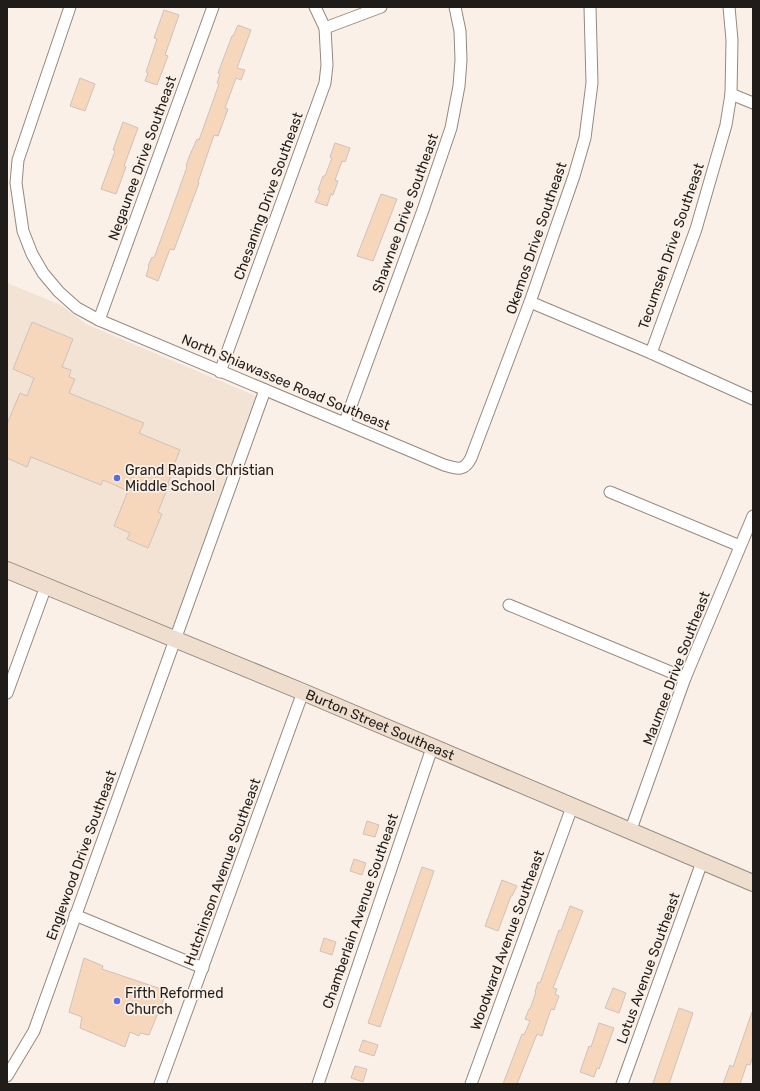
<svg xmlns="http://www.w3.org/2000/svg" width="760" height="1091" font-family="Rubik,sans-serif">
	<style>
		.built { fill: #f3e3d4 }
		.building { fill: #f7d7bc; stroke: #cdc3ba }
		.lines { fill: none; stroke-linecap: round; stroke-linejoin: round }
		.street-casing { stroke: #938981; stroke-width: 13 }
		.secondary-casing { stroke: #938981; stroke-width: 18 }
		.street { stroke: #fff; stroke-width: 11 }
		.secondary { stroke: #efdece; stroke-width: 16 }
		.poi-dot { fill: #596ce3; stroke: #fbf0e7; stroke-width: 1.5 }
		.labels { text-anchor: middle; stroke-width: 3.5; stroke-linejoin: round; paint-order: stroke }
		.street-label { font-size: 14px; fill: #201c19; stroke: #fbf0e7 }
		.poi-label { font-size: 14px; fill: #201c19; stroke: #fbf0e7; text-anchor: start }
	</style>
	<rect width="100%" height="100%" fill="#fbf0e7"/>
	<path class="built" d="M7,283L61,305L86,324L256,396L174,630L7,561Z"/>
	<g class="building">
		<path d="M164,10L179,15L165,55L168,56L157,85L145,81L148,73L146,72L157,39L154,38Z"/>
		<path d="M238,25L251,30L237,68L245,70L241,80L236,78L225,108L228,109L218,136L214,135L198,182L199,183L174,250L170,249L158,281L146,276L149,267L148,266L152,257L154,258L169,217L187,167L186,166L189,157L197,139L199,140L219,84L217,83L220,74L218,73L232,36H233Z"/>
		<path d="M80,78L95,84L85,111L70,106Z"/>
		<path d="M123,122L138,128L124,166L126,167L116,194L101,189L115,151L113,150Z"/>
		<path d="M335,143L350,148L345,162L342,161L335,180L338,181L333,195L331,194L327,206L315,202L320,191L318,190L323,176H325L332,158L330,157Z"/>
		<path d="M381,194L397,199L373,261L357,256Z"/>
		<path d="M32,322L73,339L62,367L71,370L69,377L75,379L69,393L144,423L139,433L180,450L171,472L172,473L168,483L169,484L158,512L162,514L148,548L127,539L130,533L114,526L128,491L103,480L101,485L31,457L27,467L7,458V424L20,393L27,396L34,378L13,369Z"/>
		<path d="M367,821L379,825L375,837L363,834Z"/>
		<path d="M354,859L366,863L362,875L350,871Z"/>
		<path d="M422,867L434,871L380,1027L368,1023Z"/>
		<path d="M502,880L517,886L512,896H511L498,931L485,926Z"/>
		<path d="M570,906L583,911L553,988L557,989L555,994L559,996L554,1010L551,1009L542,1036L537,1034L517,1084H503L522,1034L524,1035L530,1021L525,1019L529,1009H530L536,992H535L538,982L540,983L559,930L561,931Z"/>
		<path d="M324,938L336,942L332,955L320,951Z"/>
		<path d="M84,958L103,966L102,969L167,991L149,1035L140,1033L139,1036L130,1032L125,1047L80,1028L82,1017L69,1012Z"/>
		<path d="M613,988L626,993L619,1013L605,1008Z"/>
		<path d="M679,1008L693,1013L669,1084H658L653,1083Z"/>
		<path d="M752,1012H753V1056L750,1065L747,1064L740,1084H723L730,1065L733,1067Z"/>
		<path d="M599,1023L614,1028L599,1069L597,1068L594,1077L580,1072L589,1046L591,1047Z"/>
		<path d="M363,1040L378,1045L374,1056L359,1051Z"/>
		<path d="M355,1066L367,1069L363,1082L351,1078Z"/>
	</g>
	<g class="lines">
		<g class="street-casing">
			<g id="street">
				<path d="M70,7L18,160L16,183L23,231L32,254L43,273L59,292L77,308L99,320L444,465C457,469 464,472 471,458L530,302L574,176L585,138L592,83L590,7"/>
				<path d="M325,28L381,7"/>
				<path d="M731,94L753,103"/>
				<path d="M530,302L651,353L753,399"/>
				<path d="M99,320L213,7"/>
				<path d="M651,353L696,229L726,125L731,94L732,40L729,7"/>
				<path d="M220,372L325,83L327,65L325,28L315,7"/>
				<path d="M345,422L423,210L451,128L459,86L461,60L460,31L455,7"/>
				<path d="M610,492L740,546"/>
				<path d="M509,605L685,678"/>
				<path d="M7,693L46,586"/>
				<path d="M630,832L685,678L753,516"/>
				<path d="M75,915L203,968"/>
				<path d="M7,1076L34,1031L265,390"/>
				<path d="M160,1084L303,692"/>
				<path d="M318,1084L432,748"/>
				<path d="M471,1084L572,807"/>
				<path d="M622,1084L702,862"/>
			</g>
		</g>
		<g class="secondary-casing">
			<g id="secondary">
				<path id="s1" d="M7,570L303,692L753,883"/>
			</g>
		</g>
		<use href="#street" class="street"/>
		<use href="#secondary" class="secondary"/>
	</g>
	<g class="poi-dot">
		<circle cx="117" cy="478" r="4"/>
		<circle cx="117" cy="1001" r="4"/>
	</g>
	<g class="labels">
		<g class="street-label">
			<text transform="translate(142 158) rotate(-70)" y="5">Negaunee Drive Southeast</text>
			<text transform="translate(268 196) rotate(-70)" y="5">Chesaning Drive Southeast</text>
			<text transform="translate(405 213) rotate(-70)" y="5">Shawnee Drive Southeast</text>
			<text transform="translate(536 238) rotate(-71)" y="5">Okemos Drive Southeast</text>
			<text transform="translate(671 246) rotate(-71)" y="5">Tecumseh Drive Southeast</text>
			<text transform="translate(286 382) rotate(23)" y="5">North Shiawassee Road Southeast</text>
			<text transform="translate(676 668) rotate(-69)" y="5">Maumee Drive Southeast</text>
			<text dy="5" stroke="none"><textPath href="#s1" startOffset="404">Burton Street Southeast</textPath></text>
			<text transform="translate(81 855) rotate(-70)" y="5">Englewood Drive Southeast</text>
			<text transform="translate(222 872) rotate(-70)" y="5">Hutchinson Avenue Southeast</text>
			<text transform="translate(360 911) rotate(-71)" y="5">Chamberlain Avenue Southeast</text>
			<text transform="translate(507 940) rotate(-70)" y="5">Woodward Avenue Southeast</text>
			<text transform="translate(648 968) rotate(-70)" y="5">Lotus Avenue Southeast</text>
		</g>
		<g class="poi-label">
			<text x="125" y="475">Grand Rapids Christian<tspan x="125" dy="16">Middle School</tspan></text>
			<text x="125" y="998">Fifth Reformed<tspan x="125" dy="16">Church</tspan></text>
		</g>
	</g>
	<rect width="760" height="1091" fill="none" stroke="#201c19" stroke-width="16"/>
</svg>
